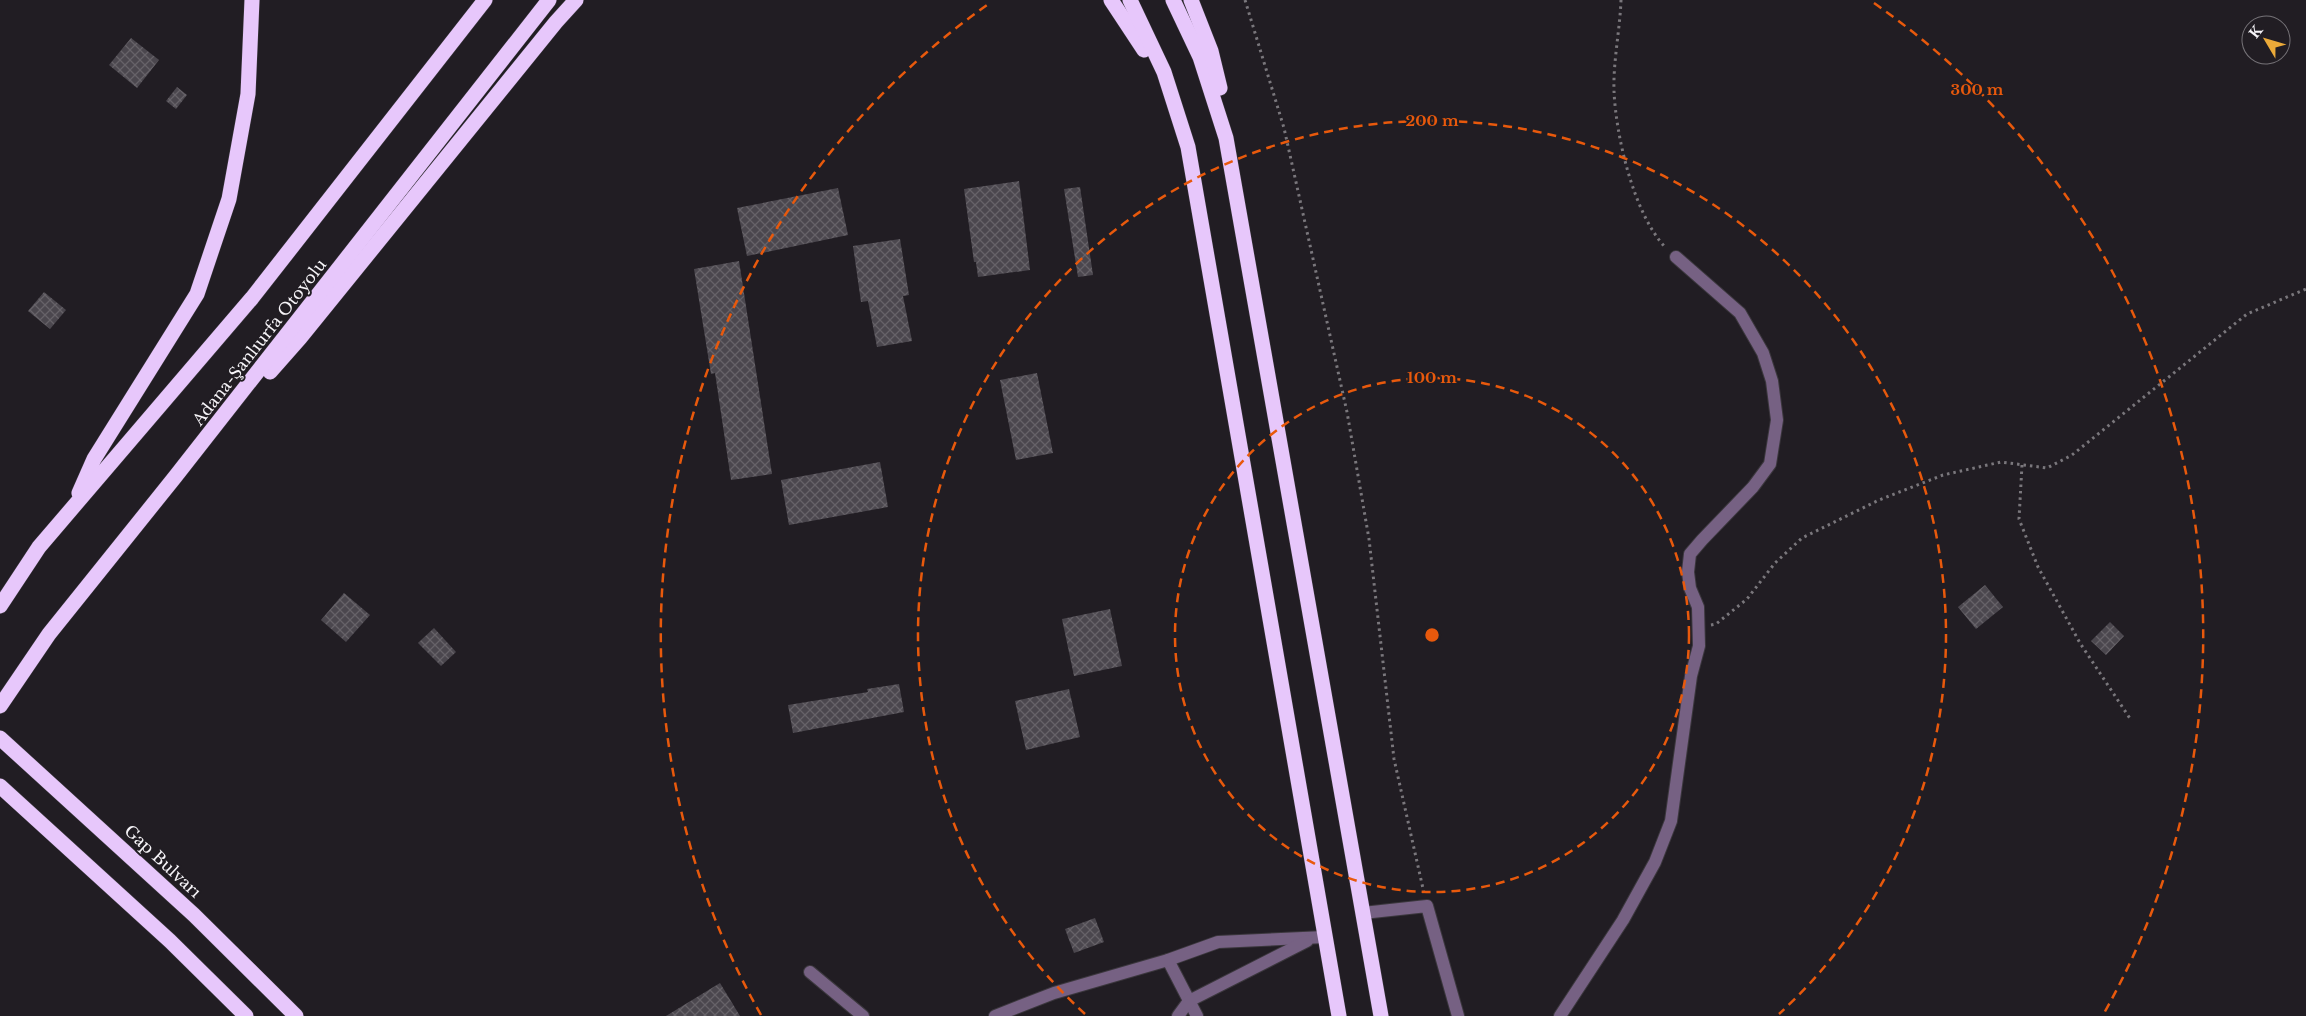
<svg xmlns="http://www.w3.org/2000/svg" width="2306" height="1016" font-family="'Libre Baskerville',serif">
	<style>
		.building { fill: url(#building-cross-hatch) }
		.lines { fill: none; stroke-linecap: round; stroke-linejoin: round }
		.minor-casing { stroke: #3b373d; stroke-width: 14 }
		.highway-casing { stroke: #3b373d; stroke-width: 16 }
		.path { stroke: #7a777c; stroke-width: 3; stroke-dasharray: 2.5 4; stroke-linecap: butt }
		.minor { stroke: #766183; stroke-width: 12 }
		.highway { stroke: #e7c7fb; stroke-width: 15 }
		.ring { fill: none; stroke: #e8590c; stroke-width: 2.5; stroke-dasharray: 9 6 }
		.labels { text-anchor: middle; stroke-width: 4; stroke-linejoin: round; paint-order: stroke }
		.street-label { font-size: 16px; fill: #f6f4f8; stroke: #211d23 }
		.centre { fill: #e8590c; stroke: #211d23; stroke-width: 2.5 }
		.ring-label { font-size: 15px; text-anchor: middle; font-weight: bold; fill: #e8590c; stroke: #211d23; stroke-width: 4; stroke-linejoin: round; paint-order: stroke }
	</style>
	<defs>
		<pattern id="building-cross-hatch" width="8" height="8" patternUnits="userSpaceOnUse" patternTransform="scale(1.25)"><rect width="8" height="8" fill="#4b474e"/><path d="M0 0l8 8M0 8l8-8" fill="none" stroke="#666268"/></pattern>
	</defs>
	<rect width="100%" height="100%" fill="#211d23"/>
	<g class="building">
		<path d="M131,38L159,60L137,88L109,65Z"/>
		<path d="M177,87L187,95L176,109L166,101Z"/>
		<path d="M1019,181L1030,270L978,277L976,262H974L964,189Z"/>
		<path d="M1080,187L1093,275L1078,277L1064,189Z"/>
		<path d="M838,188L848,235L747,256L737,208Z"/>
		<path d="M900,239L909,295L903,296L912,341L877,347L868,301L861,302L853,246Z"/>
		<path d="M739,261L772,474L731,480L715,373L711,374L694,269Z"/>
		<path d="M44,292L66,310L50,329L28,311Z"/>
		<path d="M1037,373L1053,453L1016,460L1000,380Z"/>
		<path d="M880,462L888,507L789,525L781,480Z"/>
		<path d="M1985,585L2003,607L1976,629L1958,607Z"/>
		<path d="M344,593L370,615L346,642L321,620Z"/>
		<path d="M1110,609L1122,666L1074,676L1062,619Z"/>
		<path d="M2110,622L2124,636L2106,655L2091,641Z"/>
		<path d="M434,628L456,652L441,666L418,643Z"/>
		<path d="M899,684L904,712L793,733L788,705L868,692L867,689Z"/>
		<path d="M1069,689L1080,737L1026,750L1015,701Z"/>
		<path d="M1095,918L1104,942L1074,953L1065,929Z"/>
		<path d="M720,983L740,1016H666Z"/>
	</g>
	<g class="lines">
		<g class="minor-casing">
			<g id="minor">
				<path d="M1363,913L1427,906L1458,1016"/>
				<path d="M1168,960L1197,1016"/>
				<path d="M810,972L863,1016"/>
				<path d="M995,1016L1054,993L1168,960L1218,942L1325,937"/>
				<path d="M1178,1016L1189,1001L1307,941"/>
				<path d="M1560,1016L1623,920L1655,862L1671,821L1691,676L1699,646L1698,607L1690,588L1688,572L1690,554L1702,540L1753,487L1770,464L1777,420L1772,381L1763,353L1740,313L1676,257"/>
			</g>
		</g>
		<g class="highway-casing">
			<g id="highway">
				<path d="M1111,0L1144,50"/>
				<path d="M1130,0L1164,72L1188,147L1339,1016"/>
				<path d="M1173,0L1200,57L1226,138L1381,1016"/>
				<path d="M1191,0L1211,51L1220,88"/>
				<path d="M270,372L300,338L556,22L576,0"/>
				<path d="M79,493L94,459L197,294L229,199L248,94L252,0"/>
				<path d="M0,606L39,547L252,298L485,0"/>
				<path d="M0,706L49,634L175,477L549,0"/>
				<path d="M0,738L194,915L296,1016"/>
				<path d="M0,786L170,941L246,1016"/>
			</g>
		</g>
		<g class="path">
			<path d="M1245,0L1284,128L1347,412L1369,539L1394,759L1424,893"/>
			<path d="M1621,0C1620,29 1613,62 1614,91C1616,137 1634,215 1666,248"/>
			<path d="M2022,465L2019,519L2038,567L2080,643L2131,720"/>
			<path d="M1711,625L1716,624L1747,599L1775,563L1802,538L1879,500L1943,475L2001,462L2047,468L2072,455L2247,314L2306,289"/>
		</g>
		<use href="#minor" class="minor"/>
		<use href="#highway" class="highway"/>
	</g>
	<g class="ring">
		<circle cx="1432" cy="635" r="257"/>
		<path d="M1085 1014A514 514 0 1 1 1779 1014"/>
		<path d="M761 1015A771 771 0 0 1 990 3M1874 3A771 771 0 0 1 2103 1015"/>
	</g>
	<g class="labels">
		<g class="street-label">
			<text transform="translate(259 342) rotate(-52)" y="6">Adana-Şanlıurfa Otoyolu</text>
			<text transform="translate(163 861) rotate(43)" y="6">Gap Bulvarı</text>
		</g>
	</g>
	<circle cx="1432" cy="635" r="8" class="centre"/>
	<g class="ring-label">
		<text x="1977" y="95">300 m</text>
		<text x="1432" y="126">200 m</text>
		<text x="1432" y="383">100 m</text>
	</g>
	<g transform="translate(2266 40) rotate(308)"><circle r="24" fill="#211d23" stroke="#767378"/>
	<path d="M0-4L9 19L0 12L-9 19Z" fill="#ebaa39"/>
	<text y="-8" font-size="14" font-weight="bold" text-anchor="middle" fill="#f6f4f8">K</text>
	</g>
</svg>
